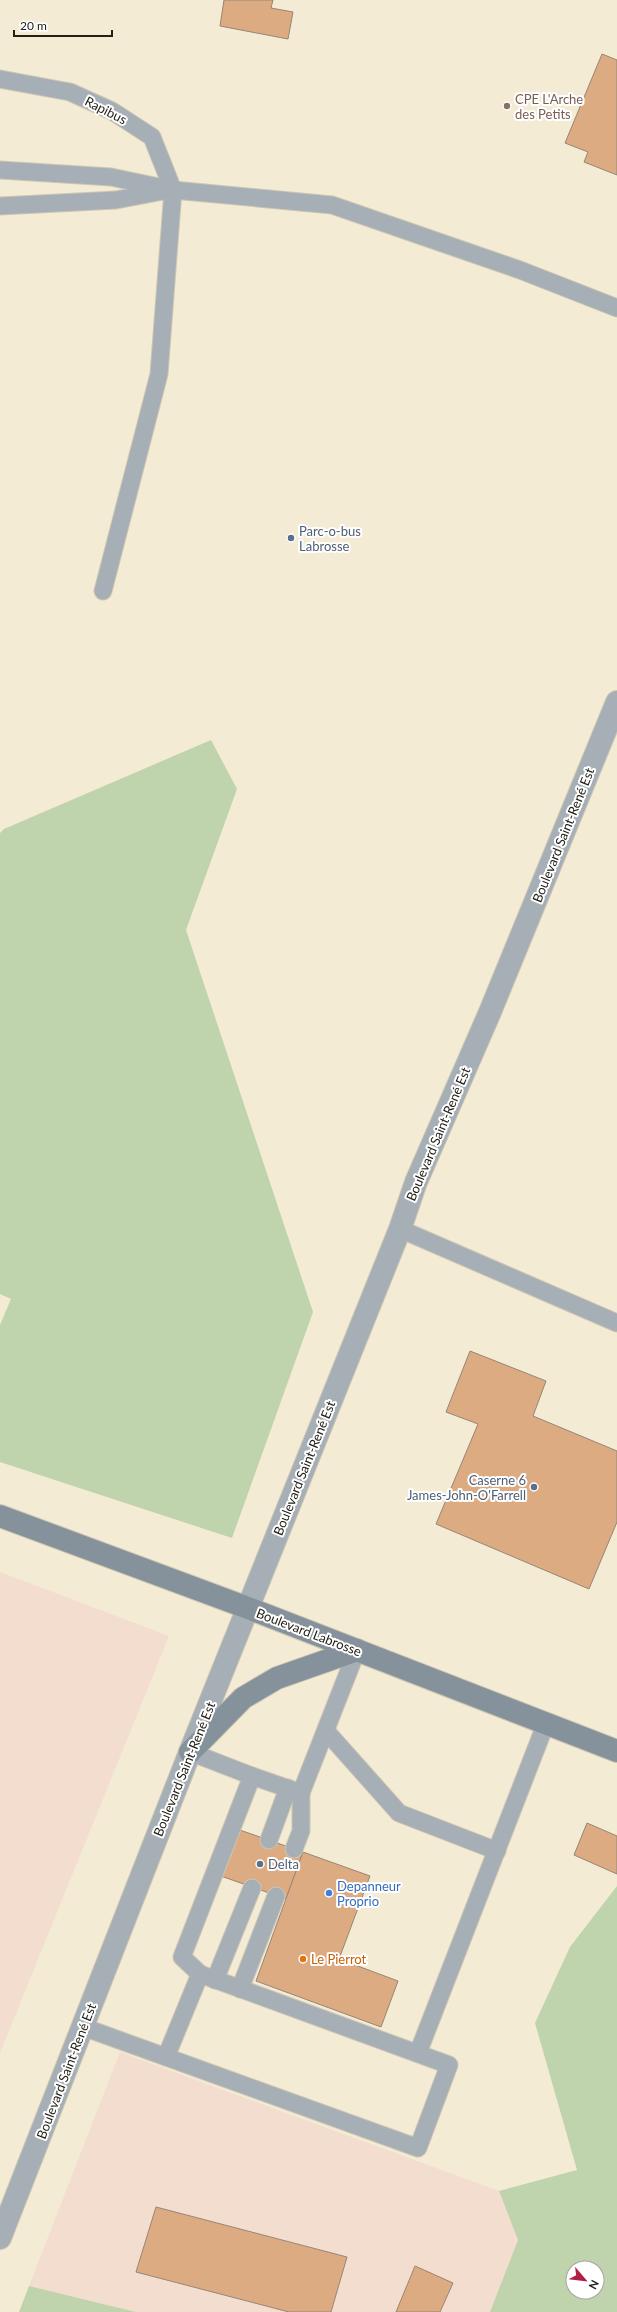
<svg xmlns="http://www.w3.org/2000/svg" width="617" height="2312" font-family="Lato,sans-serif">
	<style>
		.industrial { fill: #f2ddcf }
		.green { fill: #bfd3ac; fill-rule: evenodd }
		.building { fill: #dcab82; stroke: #978577 }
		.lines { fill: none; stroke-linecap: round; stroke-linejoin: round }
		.service-casing { stroke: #cec6b3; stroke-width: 19 }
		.tertiary-casing { stroke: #cec6b3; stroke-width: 24 }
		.secondary-casing { stroke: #cec6b3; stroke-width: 24 }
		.service { stroke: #a6afb6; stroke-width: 17 }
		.tertiary { stroke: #a6afb6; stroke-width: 22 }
		.secondary { stroke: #85929b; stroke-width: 22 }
		.education-dot { fill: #8d6e63; stroke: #fff; stroke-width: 1.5 }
		.service-dot { fill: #5c6f8a; stroke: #fff; stroke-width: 1.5 }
		.shop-dot { fill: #3f7fe0; stroke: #fff; stroke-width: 1.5 }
		.food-dot { fill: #e8710a; stroke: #fff; stroke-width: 1.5 }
		.labels { text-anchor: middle; stroke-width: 4; stroke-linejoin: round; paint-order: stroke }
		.education-label { font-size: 13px; fill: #785e54; stroke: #fff; text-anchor: start }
		.street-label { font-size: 13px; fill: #232018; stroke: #fff }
		.service-label { font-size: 13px; fill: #4e5e75; stroke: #fff; text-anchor: start }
		.shop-label { font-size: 13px; fill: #366cbe; stroke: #fff; text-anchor: start }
		.food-label { font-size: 13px; fill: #c56008; stroke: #fff; text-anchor: start }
	</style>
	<rect width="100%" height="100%" fill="#f4ebd5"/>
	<g class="industrial">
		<path d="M0,1572L169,1636L0,2053Z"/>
		<path d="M120,2052L499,2191L518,2240L490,2312H136L29,2286Z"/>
	</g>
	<g class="green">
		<path d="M211,740L237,789L186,930L313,1312L232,1538L0,1462V1325L11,1299L0,1294V833L4,829Z"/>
		<path d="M617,1886V2312H490L518,2240L499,2191L577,2170L535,2023L570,1947ZM573,2268H597V2292H573Z"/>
		<path d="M29,2286L136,2312H19Z"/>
	</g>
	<g class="building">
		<path d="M224,0H273L271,8L293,12L288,39L220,26Z"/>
		<path d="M602,54L617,60V175L584,162L588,152L565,143Z"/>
		<path d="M470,1351L546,1381L533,1416L617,1451V1522L589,1589L436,1524L478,1424L446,1412Z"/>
		<path d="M587,1823L617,1836V1874L574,1855Z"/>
		<path d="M234,1828L303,1852L286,1899L218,1875Z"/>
		<path d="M303,1852L370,1876L339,1959L398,1981L381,2027L256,1981Z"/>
		<path d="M156,2207L347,2257L331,2312H289L136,2272Z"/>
		<path d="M415,2266L453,2283L440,2312H396Z"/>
	</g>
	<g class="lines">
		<g class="service-casing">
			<g id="service">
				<path d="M0,79L70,92L112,111L152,137L173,190L159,374L103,591"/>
				<path d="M0,170L111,177L173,190L332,205L520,270L617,308"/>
				<path d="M0,206L116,200L163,191"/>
				<path d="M400,1229L617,1323"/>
				<path d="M326,1731L399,1813L497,1851"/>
				<path d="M252,1776L301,1793L357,1650"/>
				<path d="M269,1840L288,1788"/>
				<path d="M294,1849L301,1831V1793"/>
				<path d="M215,1980L252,1888"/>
				<path d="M240,1989L276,1896"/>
				<path d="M83,2027L418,2148L449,2065L200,1974L182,1957L252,1776L190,1752"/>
				<path d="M418,2053L546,1723"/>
				<path d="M166,2057L200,1974"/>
			</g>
		</g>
		<g class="tertiary-casing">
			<path id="tertiary" d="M0,2238L190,1752L400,1229L416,1182L490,1012L617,702"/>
		</g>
		<g class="secondary-casing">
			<g id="secondary">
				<path d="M0,1516L248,1608L617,1751"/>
				<path d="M190,1752L243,1698L277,1678L357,1650"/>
			</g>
		</g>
		<use href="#service" class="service"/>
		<use href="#tertiary" class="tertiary"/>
		<use href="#secondary" class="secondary"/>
	</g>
	<circle class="education-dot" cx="507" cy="106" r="4"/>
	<g class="service-dot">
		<circle cx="291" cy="538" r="4"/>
		<circle cx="534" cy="1487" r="4"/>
		<circle cx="260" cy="1864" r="4"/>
	</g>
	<circle class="shop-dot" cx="329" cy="1893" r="4"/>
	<circle class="food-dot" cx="303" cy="1959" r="4"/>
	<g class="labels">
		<g class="education-label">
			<text x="515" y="104">CPE L'Arche<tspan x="515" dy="15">des Petits</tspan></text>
		</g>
		<g class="street-label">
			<text transform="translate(106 110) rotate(27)" y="5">Rapibus</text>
			<text transform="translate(563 835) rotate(-68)" y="5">Boulevard Saint-René Est</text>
			<text transform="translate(438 1134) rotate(-67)" y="5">Boulevard Saint-René Est</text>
			<text transform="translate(304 1468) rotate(-68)" y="5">Boulevard Saint-René Est</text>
			<text transform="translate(309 1632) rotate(21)" y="5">Boulevard Labrosse</text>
			<text transform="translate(184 1769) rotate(-68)" y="5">Boulevard Saint-René Est</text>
			<text transform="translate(66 2071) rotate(-69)" y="5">Boulevard Saint-René Est</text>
		</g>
		<g class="service-label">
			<text x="299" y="536">Parc-o-bus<tspan x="299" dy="15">Labrosse</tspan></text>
			<text x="526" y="1485" text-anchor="end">Caserne 6<tspan x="526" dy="15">James-John-O'Farrell</tspan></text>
			<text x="268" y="1869">Delta</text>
		</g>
		<g class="shop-label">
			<text x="337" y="1891">Depanneur<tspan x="337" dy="15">Proprio</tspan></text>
		</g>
		<g class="food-label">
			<text x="311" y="1964">Le Pierrot</text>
		</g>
	</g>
	<g transform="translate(585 2280) rotate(118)"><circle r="19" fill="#ffffff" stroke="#a7a6a3"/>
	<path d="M0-3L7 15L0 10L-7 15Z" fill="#b11f47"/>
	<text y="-6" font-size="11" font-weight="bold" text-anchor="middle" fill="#232018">N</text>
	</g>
	<path d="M14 30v6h98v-6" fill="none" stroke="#232018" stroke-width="2"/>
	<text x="20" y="30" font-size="12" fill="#232018" stroke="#ffffff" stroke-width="3" paint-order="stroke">20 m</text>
</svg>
